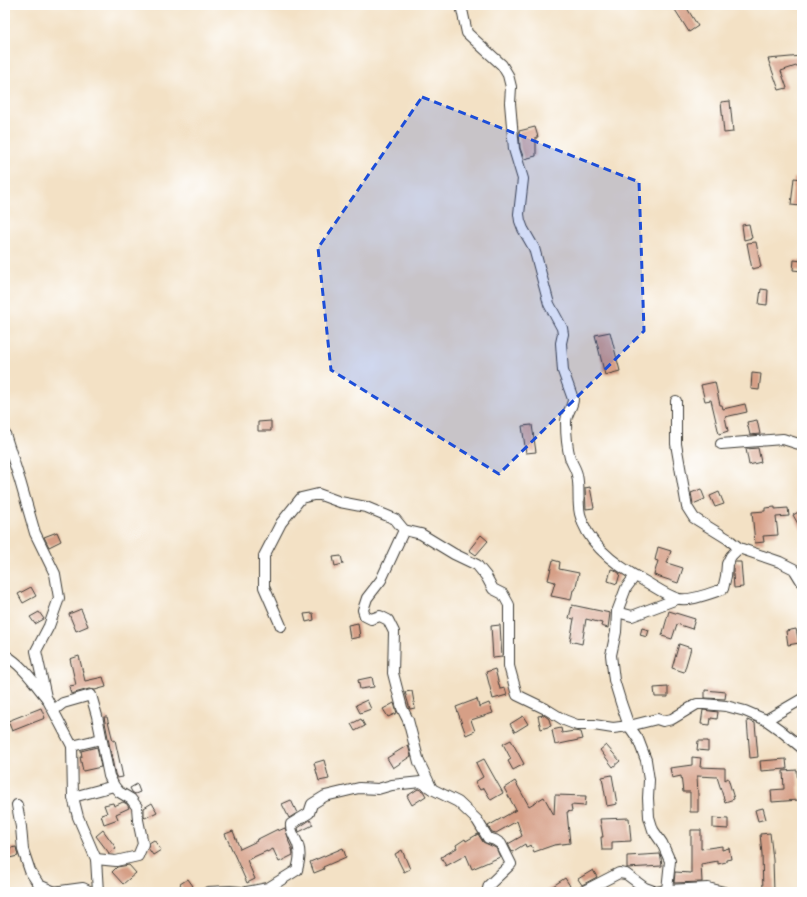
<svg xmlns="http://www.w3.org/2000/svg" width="807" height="897" font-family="'Gentium Book Plus',serif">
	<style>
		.building { fill: #d69f86 }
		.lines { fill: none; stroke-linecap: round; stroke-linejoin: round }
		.minor-casing { stroke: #3c3a35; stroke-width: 12 }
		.minor { stroke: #fff; stroke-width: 10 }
		.marked { fill: #1d4ed8; fill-opacity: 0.2; stroke: #1d4ed8; stroke-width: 3; stroke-dasharray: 8 5; stroke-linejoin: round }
	</style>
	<rect width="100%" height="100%" fill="#fff"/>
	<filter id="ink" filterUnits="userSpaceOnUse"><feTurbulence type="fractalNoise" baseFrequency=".025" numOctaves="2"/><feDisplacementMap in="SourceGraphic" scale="8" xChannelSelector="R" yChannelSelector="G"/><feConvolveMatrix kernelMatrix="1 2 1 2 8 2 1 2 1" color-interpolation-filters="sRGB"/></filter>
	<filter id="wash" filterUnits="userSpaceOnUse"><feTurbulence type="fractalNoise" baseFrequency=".012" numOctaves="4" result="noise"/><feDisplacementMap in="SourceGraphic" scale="16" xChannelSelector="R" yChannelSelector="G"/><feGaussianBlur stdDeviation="0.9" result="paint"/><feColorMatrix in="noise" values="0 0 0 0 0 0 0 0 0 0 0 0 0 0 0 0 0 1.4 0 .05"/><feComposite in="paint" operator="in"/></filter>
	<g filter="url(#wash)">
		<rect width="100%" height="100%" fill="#f3e1c5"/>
		<g id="blocks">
			<g class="building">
				<path d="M672,5H685L698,26L689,32Z"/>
				<path d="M802,56V64L781,71L787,88L779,90L768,59Z"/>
				<path d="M730,101L733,132L724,133L721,102Z"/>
				<path d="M535,127L538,137H536V156L524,159L520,148L519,131Z"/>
				<path d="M794,178L802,179V193L800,206L791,205Z"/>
				<path d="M749,224L752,238L744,240L742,225Z"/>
				<path d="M756,242L761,267L752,269L747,243Z"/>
				<path d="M794,260L802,261V271L793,270Z"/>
				<path d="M761,289L768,290L767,305L759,304Z"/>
				<path d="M610,332L620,371L605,375L595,335Z"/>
				<path d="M752,373L761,374L759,390L751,389Z"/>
				<path d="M715,382L720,405H722L723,409L745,404L747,412L725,417L728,431L719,434L711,400L705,401L701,385Z"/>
				<path d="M757,420L760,434L750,435L747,422Z"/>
				<path d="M271,421V431H258V422Z"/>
				<path d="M532,425L536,452L526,453L522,426Z"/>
				<path d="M758,448L761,462L749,465L746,449Z"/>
				<path d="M590,487L594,508L586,509L585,488Z"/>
				<path d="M701,489L705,499L693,504L691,493Z"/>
				<path d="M719,492L724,504L715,507L710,496Z"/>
				<path d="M775,507V509L788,508L789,516L776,517L778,535L763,536L764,542L755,543L752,512L765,511V508Z"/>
				<path d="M802,510V531L793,515Z"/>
				<path d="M57,532L61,541L49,547L44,537Z"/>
				<path d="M481,535L488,541L476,555L469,550Z"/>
				<path d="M658,547L671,551L667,563L683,568L678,583L654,575L658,561L655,560Z"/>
				<path d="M341,556L343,564L335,566L333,557Z"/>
				<path d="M553,560L560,562L559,569L579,573L575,590H573L571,600L551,596L555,582L548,580Z"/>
				<path d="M735,562H741L743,587L734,588L733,574V566Z"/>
				<path d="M611,569L615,570L620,574L617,584L608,581Z"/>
				<path d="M31,587L36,596L23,603L18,594Z"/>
				<path d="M572,605L610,613L608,628L601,626L602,623L586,619L582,644L570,641L574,619L569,618Z"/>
				<path d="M81,609L88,626L76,631L69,614Z"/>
				<path d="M669,611L695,619L692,629L677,624L672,639L662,636Z"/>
				<path d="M39,612L44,619L35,624L30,617Z"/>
				<path d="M313,613L314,620L306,622L304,614Z"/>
				<path d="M358,623L360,637L350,639L348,625Z"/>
				<path d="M500,625L502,657L493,658L491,626Z"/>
				<path d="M642,628L649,630L647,637L640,635Z"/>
				<path d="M796,629L799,643L788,645L786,631Z"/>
				<path d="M679,644L691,648L684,672L672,668Z"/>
				<path d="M79,656L85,681L103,677L106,687L95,690L89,689L71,694L69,686L76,685L70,659Z"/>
				<path d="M495,669L500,689L505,688L507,695L493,699L486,672Z"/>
				<path d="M372,677L374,687L360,689L358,680Z"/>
				<path d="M668,687V697H655L654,688Z"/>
				<path d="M705,690L726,692L725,699L705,698Z"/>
				<path d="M412,691L415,708L410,709L405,692Z"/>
				<path d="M477,699L479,707L489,703L493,713L471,720L475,731L466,735L456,707Z"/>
				<path d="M367,700L371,709L360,713L356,705Z"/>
				<path d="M394,703L397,713L388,717L383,709Z"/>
				<path d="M41,708L45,718L12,731L8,721Z"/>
				<path d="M703,710L718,712L717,719L711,718L710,725L701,724Z"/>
				<path d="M544,715L549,719L551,726L541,729L538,716Z"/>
				<path d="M523,716L528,724L515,732L510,724Z"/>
				<path d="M104,717H107L113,741L115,740L123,777L117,778L115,774Z"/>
				<path d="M361,719L365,726L355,731L351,724Z"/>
				<path d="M747,720L755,723L758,757L750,758Z"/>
				<path d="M561,728L562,733L574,731L581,732L583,739L555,745L552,730Z"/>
				<path d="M511,740L524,764L513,770L508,761L511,759L503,744Z"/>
				<path d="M698,741H708V751L697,750Z"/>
				<path d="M408,745L411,756L393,768L387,758Z"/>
				<path d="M606,745L620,761L613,767L600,750Z"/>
				<path d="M97,747L101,767L83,771L80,757H82L81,751Z"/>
				<path d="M692,757L701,758L700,767L725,768V780L728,778L734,799L725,802L717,777L697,776L698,795V812H690V792H683L681,776L672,778L670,768L692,765Z"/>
				<path d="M484,759L503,793L491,800L484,788L480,790L475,782L483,777L476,763Z"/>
				<path d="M786,759L787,769L761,771L760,761Z"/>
				<path d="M324,760L329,779L319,781L314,763Z"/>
				<path d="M797,770L799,800L772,802L771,790L784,789L783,771Z"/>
				<path d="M612,775L617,804L607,806L602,777Z"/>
				<path d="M515,781L529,806L544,797L554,815L555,795L586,796L585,806L571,805L572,811L567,812L570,843L554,845L534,852L531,845L526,847L525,844L512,852L508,844L522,836L517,821L496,833L492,832L488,826L516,810L504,788Z"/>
				<path d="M137,784L140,792L135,794L132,792L130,788Z"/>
				<path d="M418,789L423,791L426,796L412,805L407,796Z"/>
				<path d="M291,800L297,813L289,818L282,804Z"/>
				<path d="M123,802L127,804L129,808L116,814L118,819L104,824L101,815L107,813L104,805L113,803L114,806Z"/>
				<path d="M152,803L157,812L145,818L144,817V808Z"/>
				<path d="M763,808L766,819L758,821L755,810Z"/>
				<path d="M629,818L631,841L612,842V850H602L601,837H603L600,819Z"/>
				<path d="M713,818L728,819V829L713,828Z"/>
				<path d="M310,820L313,825L299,832L298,828Z"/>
				<path d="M285,828L289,840H288L292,849L293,855L279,862L273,849L267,852V851L247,860L255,879L247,883L225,834L233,831L240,849L257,841L256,840L278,829V831Z"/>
				<path d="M103,830L116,848L109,853L96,836Z"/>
				<path d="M691,830H701V849L722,846V850L729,848L731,859L726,860V862L718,864V861L701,864L702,882L674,883L675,872L691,873Z"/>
				<path d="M770,833L773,860L774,892H763L762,854L760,834Z"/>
				<path d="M478,834L483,842L496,848L500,857L472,869L466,855L446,866L441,857L457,848L456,845L465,839L466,841Z"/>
				<path d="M154,840L161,850L153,855L148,848L149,843Z"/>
				<path d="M16,847L18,856L5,859V849Z"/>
				<path d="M343,848L346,857L323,867L324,869L314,873L310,862Z"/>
				<path d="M402,850L410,869L404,872L395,854Z"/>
				<path d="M660,854L661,858L662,866L627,868V856Z"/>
				<path d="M129,865L136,873L123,884L112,872L117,867Z"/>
				<path d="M593,870L597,877L582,885L578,879Z"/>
				<path d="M565,878L570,886L561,892H544Z"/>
				<path d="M188,879L193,886L185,892L180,884Z"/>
			</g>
		</g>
	</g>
	<g filter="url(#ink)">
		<use href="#blocks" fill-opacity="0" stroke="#3c3a35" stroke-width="1"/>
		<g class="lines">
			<g class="minor-casing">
				<g id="minor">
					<path d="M461,5L467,33L502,65L508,75L511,87L510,103L514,149L523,179L519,214L520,221L523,229L534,248L549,304L562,328L563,334L561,343L563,371L573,399C573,407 566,413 566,422C566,433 567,447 570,458C572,464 576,469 577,475C580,488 577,501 580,514C587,545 620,568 646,582C655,587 666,595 676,598C687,603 711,593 723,589L726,576L727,564L731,556L739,548L780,562L794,569L802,582"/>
					<path d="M676,401V444L687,507L694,518L728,539L739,548"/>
					<path d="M5,434L20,481L35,533L55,574L59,598L49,626L36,651L46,697L72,746L73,797L78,817L96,859L98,892"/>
					<path d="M721,444L783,439L802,445"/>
					<path d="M404,530L381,580L367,598L363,610L365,616L371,619L380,616L388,620L394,632L393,673L402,708L408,720L419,762L432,789"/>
					<path d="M635,576L626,588L617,612L616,632L611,655L614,680L621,703L629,726L638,739L646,760L649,780L648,798L649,817L653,830L662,843L670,861L667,890"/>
					<path d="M617,612L632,616L677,599"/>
					<path d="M281,626L264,587V556L281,523L301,498L318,494L340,502L366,507L395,519L404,530L421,534L454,554L477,565L486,576L493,589L503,594L509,605V666L517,695L546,709L564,720L577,725H594L613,728L629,726L657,719L663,721L672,719L697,704H704L726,706L745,711L766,720L780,730L802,748"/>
					<path d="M5,655C21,664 33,681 45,696"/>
					<path d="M54,710L63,703L91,695L97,716L109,776L114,786L119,792L131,799L137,807L138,820L143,844L138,856L116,861L96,859"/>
					<path d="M766,720L802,699"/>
					<path d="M72,746L101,739"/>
					<path d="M73,797L114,786"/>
					<path d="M17,805L21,827L23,850L30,871L39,885L55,892"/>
					<path d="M53,892L83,888L91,892"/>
					<path d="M208,892L230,891L241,892"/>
					<path d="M247,892L268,888L297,870C299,862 301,854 298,845C296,838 290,832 291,824L309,813L312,804L325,796L359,788L378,789L392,785L421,782L432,789L458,802L477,820L488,838L495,840L501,844L511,864L489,885L487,892"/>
					<path d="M582,892L619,873L626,874L645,888L656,892L667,890L708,888L724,892"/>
				</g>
			</g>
			<use href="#minor" class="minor"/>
		</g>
	</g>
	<path class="marked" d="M422,97L639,182L644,331L499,474L331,370L318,248Z"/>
	<rect width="807" height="897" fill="none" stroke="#fff" stroke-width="20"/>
</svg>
